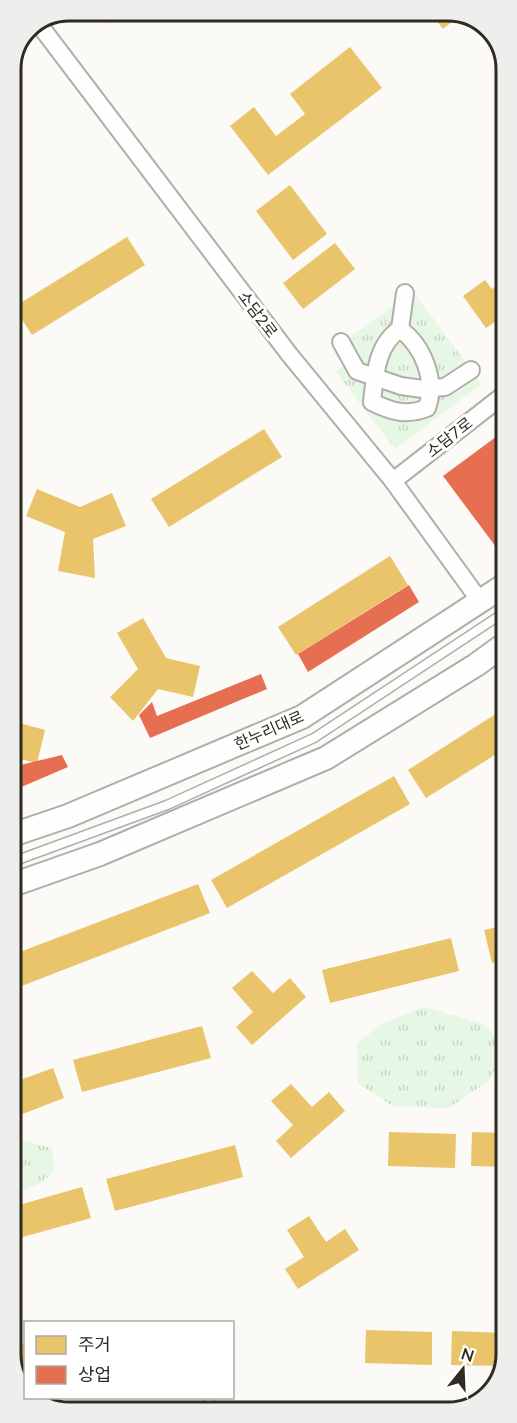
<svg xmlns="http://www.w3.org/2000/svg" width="517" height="1423" font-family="Lato,'Noto Sans KR',sans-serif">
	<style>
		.park { fill: url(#park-tufts) }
		.homes { fill: #e9c46a }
		.shops { fill: #e76f51 }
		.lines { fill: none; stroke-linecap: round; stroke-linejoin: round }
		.lane-casing { stroke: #b0aea8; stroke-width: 11 }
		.street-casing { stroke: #b0aea8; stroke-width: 20 }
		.secondary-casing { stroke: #b0aea8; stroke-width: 26 }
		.lane { stroke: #fefefe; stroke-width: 8 }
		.street { stroke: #fefefe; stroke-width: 16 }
		.secondary { stroke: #fefefe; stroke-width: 22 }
		.labels { text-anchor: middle; stroke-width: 6; stroke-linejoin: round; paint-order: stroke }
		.street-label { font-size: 16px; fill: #302b21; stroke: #fff }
		.rim { fill: none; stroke: #302b21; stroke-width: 3 }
	</style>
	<defs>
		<pattern id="park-tufts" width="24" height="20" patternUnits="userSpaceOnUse" patternTransform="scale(1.5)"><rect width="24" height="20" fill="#e6f8e5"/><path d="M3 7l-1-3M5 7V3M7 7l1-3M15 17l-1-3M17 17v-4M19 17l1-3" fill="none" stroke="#c6d5c4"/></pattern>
	</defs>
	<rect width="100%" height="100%" fill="#fbfaf7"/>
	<g class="park">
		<path d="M413,291L482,384L395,449L336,372L357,356L346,340Z"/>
		<path d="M426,1007L484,1024L504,1047L490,1080L449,1108L394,1107L358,1083L357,1043L383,1023Z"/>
		<path d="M24,1141L52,1148L55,1171L41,1183L12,1194V1145Z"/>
	</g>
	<g class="homes">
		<path d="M97,11H124L107,23Z"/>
		<path d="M429,11H453L462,14L443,29Z"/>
		<path d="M350,47L382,88L268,175L230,126L254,107L276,136L305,114L290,94Z"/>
		<path d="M11,107L19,119L11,124Z"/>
		<path d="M290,185L327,234L293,260L256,211Z"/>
		<path d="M127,237L145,265L32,335L14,307Z"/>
		<path d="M335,243L355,269L303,309L283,283Z"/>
		<path d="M485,280L492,289L505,280V315L486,328L463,296Z"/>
		<path d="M264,429L282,457L169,527L151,499Z"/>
		<path d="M37,489L80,507L112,493L126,526L93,539L95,578L58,571L65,532L26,516Z"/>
		<path d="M390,556L408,585L296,655L278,627Z"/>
		<path d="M143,618L166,658L200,666L193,697L158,689L133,721L110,697L138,669L117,633Z"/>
		<path d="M505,708L506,748L426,798L408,770Z"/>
		<path d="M12,721L45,730L37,763L12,757Z"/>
		<path d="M394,776L410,804L227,908L211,880Z"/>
		<path d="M198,884L210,913L14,989L12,955Z"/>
		<path d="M506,925V959L492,963L484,930Z"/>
		<path d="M451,938L459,971L330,1003L322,970Z"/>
		<path d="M252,971L273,993L290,978L306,997L252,1045L236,1027L253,1012L232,988Z"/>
		<path d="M202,1026L211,1058L82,1092L73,1060Z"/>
		<path d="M53,1068L64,1098L12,1118V1083Z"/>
		<path d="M291,1084L312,1107L329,1092L345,1111L291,1158L276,1141L293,1125L271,1101Z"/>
		<path d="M389,1132L456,1134L455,1168L388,1166Z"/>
		<path d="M472,1132L506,1133V1167L471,1166Z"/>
		<path d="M235,1145L243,1177L115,1211L106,1179Z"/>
		<path d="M82,1187L91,1218L12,1240V1207Z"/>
		<path d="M309,1216L326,1242L345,1229L359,1250L298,1289L285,1269L304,1257L287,1230Z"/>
		<path d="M366,1330L432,1332V1365L365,1363Z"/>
		<path d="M452,1331L506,1333V1355L503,1366L451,1365Z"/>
		<path d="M26,1344V1377L18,1378L13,1370V1346Z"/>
	</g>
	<g class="shops">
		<path d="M504,431L505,546L499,551L443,476Z"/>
		<path d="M409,585L419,602L308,672L298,654Z"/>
		<path d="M261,674L267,689L150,738L139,715L152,702L157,716Z"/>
		<path d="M62,755L68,767L12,791V767Z"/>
	</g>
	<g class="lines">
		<g class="lane-casing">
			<g id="lane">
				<path d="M12,862L167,805L314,738L505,612"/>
				<path d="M209,1412V1398"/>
			</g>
		</g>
		<g class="street-casing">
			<g id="street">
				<path d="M38,23L289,354L393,481L480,601"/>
				<path d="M400,329C423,346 437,380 427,408C406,416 392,412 372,402C375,376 376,345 400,329L405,293"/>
				<path d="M341,342L357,371L401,386L423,389L445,387L471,370"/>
				<path d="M393,481L505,394"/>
			</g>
		</g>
		<g class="secondary-casing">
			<g id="secondary">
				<path d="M12,835L68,816L302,717L505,585"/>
				<path d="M12,885L100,854L326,758L476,665L505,644"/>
			</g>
		</g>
		<use href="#lane" class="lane"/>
		<use href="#street" class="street"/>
		<use href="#secondary" class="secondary"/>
	</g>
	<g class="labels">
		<g class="street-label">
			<text transform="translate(258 314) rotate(53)" y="6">소담2로</text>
			<text transform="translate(449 437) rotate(-38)" y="6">소담7로</text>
			<text transform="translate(269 730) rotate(-24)" y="6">한누리대로</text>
		</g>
	</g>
	<path d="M0 0H517V1423H0ZM69 21H448A48 48 0 0 1 496 69V1354A48 48 0 0 1 448 1402H69A48 48 0 0 1 21 1354V69A48 48 0 0 1 69 21Z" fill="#eeeeed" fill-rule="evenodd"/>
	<path class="rim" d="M69 21H448A48 48 0 0 1 496 69V1354A48 48 0 0 1 448 1402H69A48 48 0 0 1 21 1354V69A48 48 0 0 1 69 21Z"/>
	<rect x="24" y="1321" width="210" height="78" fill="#ffffff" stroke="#acaaa6" stroke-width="1.5"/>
	<rect x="36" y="1336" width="30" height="18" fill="#e9c46a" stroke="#acaaa6" stroke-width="1.5"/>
	<text x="78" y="1351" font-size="18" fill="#302b21">주거</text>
	<rect x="36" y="1366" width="30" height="18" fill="#e76f51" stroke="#acaaa6" stroke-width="1.5"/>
	<text x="78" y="1381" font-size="18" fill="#302b21">상업</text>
	<g transform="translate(463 1369) rotate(18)" stroke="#ffffff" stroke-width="4.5" paint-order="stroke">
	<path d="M0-4.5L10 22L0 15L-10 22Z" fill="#302b21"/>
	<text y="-9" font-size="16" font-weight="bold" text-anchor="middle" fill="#302b21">N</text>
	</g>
</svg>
